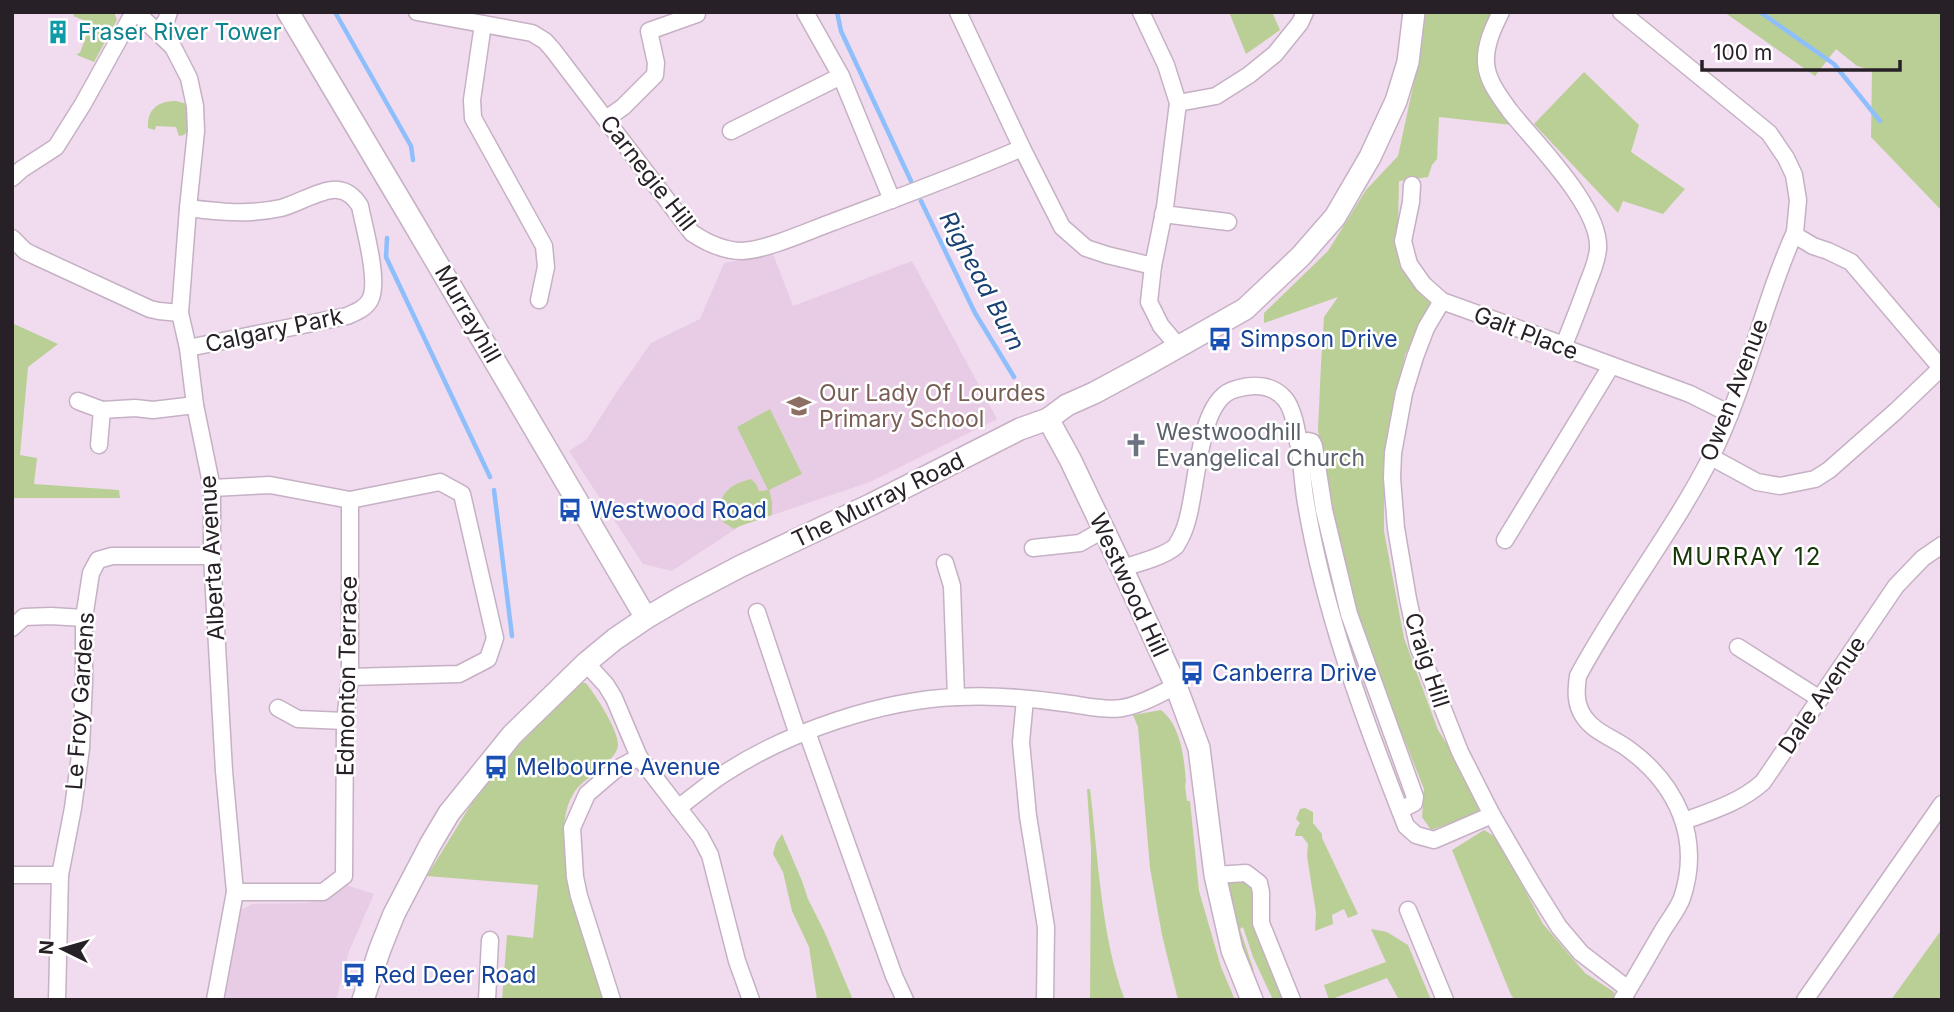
<svg xmlns="http://www.w3.org/2000/svg" width="1954" height="1012" font-family="Inter,sans-serif">
	<style>
		.built { fill: #e8cce5 }
		.green { fill: #bacf95 }
		.lines { fill: none; stroke-linecap: round; stroke-linejoin: round }
		.stream { stroke: #8ebffc; stroke-width: 4.5 }
		.street-casing { stroke: #c6b1c4; stroke-width: 19 }
		.secondary-casing { stroke: #c6b1c4; stroke-width: 24 }
		.street { stroke: #fff; stroke-width: 16 }
		.secondary { stroke: #fff; stroke-width: 21 }
		.labels { text-anchor: middle; stroke-width: 5; stroke-linejoin: round; paint-order: stroke }
		.culture-label { font-size: 23px; fill: #0d838f; stroke: #fff; text-anchor: start }
		.street-label { font-size: 23px; fill: #282027; stroke: #fff }
		.transit-label { font-size: 23px; fill: #164399; stroke: #fff; text-anchor: start }
		.education-label { font-size: 23px; fill: #785e54; stroke: #fff; text-anchor: start }
		.worship-label { font-size: 23px; fill: #5b616d; stroke: #fff; text-anchor: start }
		.water-label { font-size: 24px; font-style: italic; fill: #184171; stroke: #fff }
		.neighbourhood-label { font-size: 24px; letter-spacing: 2px; fill: #183709; stroke: #fff }
	</style>
	<rect width="100%" height="100%" fill="#f1dbef"/>
	<g class="built">
		<path d="M773,254L793,306L912,261L997,419L870,482L740,526L672,571L643,564L569,451L586,440L616,393L651,343L700,319L724,263Z"/>
		<path d="M346,885L374,894L349,951L336,1000H223L241,910L252,904L308,903L332,894Z"/>
	</g>
	<g class="green">
		<path d="M75,12H114L117,20L94,62L77,55L78,53H80L91,23L73,16Z"/>
		<path d="M1229,12H1272L1280,30L1246,54Z"/>
		<path d="M1424,12H1491L1482,47L1479,68L1512,125L1439,117L1437,159L1432,165L1428,177L1399,181L1398,224L1401,259L1430,303L1405,355L1384,465V531L1404,638L1438,730L1476,790L1479,813L1431,830L1422,817L1424,789L1377,671L1352,602L1326,486L1318,430L1321,364L1324,317L1338,297L1264,323V313L1328,251L1366,190L1398,156L1417,68Z"/>
		<path d="M1724,12H1942V211L1871,137L1872,70L1857,66L1836,49L1815,76Z"/>
		<path d="M1584,72L1639,125L1631,152L1685,189L1663,214L1623,201L1618,213L1534,124Z"/>
		<path d="M176,101L187,104L191,128L184,135L179,136L176,127L156,126L155,130L148,128C147,109 158,101 176,101Z"/>
		<path d="M12,323L58,344L28,367L20,455L37,458L34,484L119,490L120,498H12Z"/>
		<path d="M770,409L802,474L769,490L772,501V515L740,526L734,529L723,522L718,511C722,491 731,484 751,479L756,484L759,491L768,490L737,427Z"/>
		<path d="M576,683H586C596,696 618,729 618,745C617,761 585,777 575,791C567,803 564,818 564,832C563,868 582,903 591,936C596,957 599,979 603,1000H502L507,935L533,938L538,885L427,876L470,806L508,757Z"/>
		<path d="M1161,710C1181,726 1184,757 1186,782L1185,785L1187,801H1190L1199,891L1221,967L1235,1000H1179L1177,996L1162,935L1150,868L1138,727L1133,715Z"/>
		<path d="M1087,789H1090C1098,855 1101,938 1125,1000H1090L1091,848Z"/>
		<path d="M1305,808L1313,812V823L1322,834V838L1358,914L1348,918L1344,909L1332,915L1333,924L1315,931L1316,913L1307,856L1308,844L1302,836H1295L1296,830L1300,823L1296,819L1300,809Z"/>
		<path d="M1484,830L1497,838L1543,924L1585,973L1614,992V1000H1515L1511,995L1452,850Z"/>
		<path d="M782,834L802,881L808,899L825,933L853,1000H817L809,947L792,911L783,872L773,854L776,843Z"/>
		<path d="M1234,879C1244,879 1249,882 1254,891L1286,1000H1273L1253,957L1243,927L1240,929L1254,971L1246,963L1226,890L1229,883Z"/>
		<path d="M1371,929L1387,932L1408,945L1431,1000H1399L1387,978L1329,1000L1324,985L1386,962Z"/>
		<path d="M1942,929V1000H1891Z"/>
	</g>
	<g class="lines">
		<g class="stream">
			<path d="M335,12L411,146L413,160"/>
			<path d="M837,12L841,31L911,181"/>
			<path d="M1760,12L1834,64L1880,121"/>
			<path d="M921,201L975,313L1014,377"/>
			<path d="M387,238L386,257L490,477"/>
			<path d="M494,490L512,636"/>
		</g>
		<g class="street-casing">
			<g id="street">
				<path d="M136,12L173,47L189,78L195,106L196,131L188,208L180,313L188,348L195,405L212,488V556L224,771L235,892L215,1000"/>
				<path d="M417,12L532,33L545,41L553,50L692,233C707,243 723,251 742,251C767,250 808,231 833,222C896,198 960,175 1022,148"/>
				<path d="M805,12L841,76L892,200"/>
				<path d="M958,12L1022,148L1062,227L1086,248L1107,255L1153,266"/>
				<path d="M1141,12L1166,65L1178,103L1165,207L1153,266L1149,302L1161,326L1179,347"/>
				<path d="M1501,12C1493,28 1485,45 1486,63C1487,81 1500,97 1510,111C1535,143 1601,207 1598,249C1597,261 1592,273 1587,285C1580,305 1572,325 1564,345"/>
				<path d="M1621,12L1769,133L1786,158L1794,175L1798,200L1795,232L1798,237L1813,246L1828,251L1851,262L1942,369"/>
				<path d="M483,24L472,100L473,118L544,246L546,267L539,300"/>
				<path d="M158,31L166,21L169,12"/>
				<path d="M1178,103L1216,96L1249,75L1275,54L1300,23L1305,12"/>
				<path d="M606,119L623,107L655,75L656,63L649,31L697,14"/>
				<path d="M731,131L841,76"/>
				<path d="M12,178L22,169L56,147L83,104L134,12"/>
				<path d="M1412,185L1411,202L1403,241L1409,264L1423,284L1442,301L1564,345L1570,350L1690,394L1730,414"/>
				<path d="M188,208C220,212 249,215 281,208C297,204 323,188 338,190C348,191 355,198 360,206C364,227 380,282 370,300C365,309 356,312 347,316L188,348"/>
				<path d="M1163,214L1228,222"/>
				<path d="M12,238L25,251L33,255L150,309L159,311L180,313"/>
				<path d="M1442,301L1426,328L1415,357L1404,393L1393,453L1392,478L1396,528L1408,599L1418,646L1460,752L1492,815L1534,887L1559,927L1581,953L1628,989"/>
				<path d="M78,401L102,410L135,408L153,410L195,405"/>
				<path d="M1298,443L1308,441L1312,442L1314,446L1324,510L1349,614L1415,797L1414,803L1400,810"/>
				<path d="M99,445L102,410"/>
				<path d="M1711,457L1757,482L1780,486L1815,479L1829,470L1896,411L1941,368"/>
				<path d="M212,488L270,485L350,500L440,482L462,494L495,638L488,659L459,674L350,677"/>
				<path d="M1505,540L1611,366"/>
				<path d="M1033,548L1080,543L1103,530"/>
				<path d="M945,563L952,586L956,697"/>
				<path d="M1122,568C1136,564 1166,556 1176,546C1176,546 1181,537 1181,537C1200,502 1193,399 1236,389C1253,384 1272,384 1285,399C1300,418 1301,471 1305,497C1323,610 1364,719 1406,826L1416,835L1434,840L1492,815"/>
				<path d="M757,612L798,735"/>
				<path d="M12,628L24,617L51,616L84,618"/>
				<path d="M1738,647L1820,699"/>
				<path d="M586,663L606,685L614,698L639,757L700,836L710,855L737,961L751,1000"/>
				<path d="M1025,699L1021,742L1028,816L1046,927L1045,1000"/>
				<path d="M278,708L298,719L345,721"/>
				<path d="M807,732L894,976L905,1000"/>
				<path d="M678,808C694,796 709,783 725,773C788,732 881,700 957,697C992,695 1029,698 1064,703C1082,705 1103,711 1122,708C1141,705 1159,694 1176,686"/>
				<path d="M1684,821C1712,811 1741,802 1763,782L1896,586L1923,558L1942,545"/>
				<path d="M12,875H60"/>
				<path d="M1215,875L1246,873L1259,883L1261,892V923L1292,1000"/>
				<path d="M235,892H323L344,876L345,721L350,677V500"/>
				<path d="M1408,910L1445,1000"/>
				<path d="M57,1000L60,875L73,808L81,748L84,682V618L91,573L98,560L112,556H212"/>
				<path d="M487,1000L490,940"/>
				<path d="M612,1000L579,896L575,877L572,828L587,794L615,770L639,757"/>
				<path d="M1622,1000C1636,977 1649,954 1663,930C1669,920 1678,909 1682,898C1702,838 1677,784 1627,748C1613,738 1594,732 1584,717C1575,704 1576,691 1578,676C1618,601 1672,533 1711,457C1747,385 1762,305 1795,232"/>
				<path d="M1805,1000L1942,804"/>
			</g>
		</g>
		<g class="secondary-casing">
			<g id="secondary">
				<path d="M288,12L410,217L646,618"/>
				<path d="M1048,419L1070,459L1122,568L1176,686L1199,748L1215,875L1232,950L1252,1000"/>
				<path d="M363,1000L380,949L394,914L430,845L449,813L512,735L586,663L615,639L646,618L682,597L741,566L870,505L1020,429L1048,419L1067,405L1094,393L1146,365L1245,309L1301,256L1335,217L1370,157L1396,101L1408,62L1414,12"/>
			</g>
		</g>
		<use href="#street" class="street"/>
		<use href="#secondary" class="secondary"/>
	</g>
	<defs>
		<g id="building-bare" transform="scale(1.89)"><path d="M-4-6H4V6H1V3H-1V6H-4ZM-2.5-4.3h1.7v1.8h-1.7ZM.8-4.3h1.7v1.8H.8ZM-2.5-1h1.7V.8h-1.7ZM.8-1h1.7V.8H.8Z" fill="#0f9aa8" stroke="#fff" stroke-width="2.5" paint-order="stroke"/></g>
		<g id="bus-bare" transform="scale(1.89)"><path d="M-5-6H5V4H4V6H2V4H-2V6H-4V4H-5ZM-3.5-4V0h7V-4ZM-3.5 1.2v1.5H-2V1.2ZM2 1.2v1.5H3.5V1.2Z" fill="#1a4fb4" stroke="#fff" stroke-width="2.5" paint-order="stroke"/></g>
		<g id="school-bare" transform="scale(1.89)"><path d="M0-5L7-2L0 1L-7-2ZM-4 1L0 2.5L4 1V4Q0 6-4 4Z" fill="#8d6e63" stroke="#fff" stroke-width="2.5" paint-order="stroke"/></g>
		<g id="church-bare" transform="scale(1.89)"><path d="M-1.2-6h2.4v3.5h3.3v2.4h-3.3V6h-2.4V-.1h-3.3v-2.4h3.3Z" fill="#6b7280" stroke="#fff" stroke-width="2.5" paint-order="stroke"/></g>
	</defs>
	<g fill-rule="evenodd">
		<use href="#building-bare" x="58" y="32"/>
		<use href="#bus-bare" x="1220" y="339"/>
		<use href="#school-bare" x="799" y="406"/>
		<use href="#church-bare" x="1136" y="445"/>
		<use href="#bus-bare" x="570" y="510"/>
		<use href="#bus-bare" x="1192" y="673"/>
		<use href="#bus-bare" x="496" y="767"/>
		<use href="#bus-bare" x="354" y="975"/>
	</g>
	<g class="labels">
		<g class="culture-label">
			<text x="78" y="40">Fraser River Tower</text>
		</g>
		<g class="street-label">
			<text transform="translate(648 173) rotate(52)" y="8">Carnegie Hill</text>
			<text transform="translate(468 314) rotate(60)" y="8">Murrayhill</text>
			<text transform="translate(274 330) rotate(-12)" y="8">Calgary Park</text>
			<text transform="translate(1526 333) rotate(21)" y="8">Galt Place</text>
			<text transform="translate(1734 390) rotate(-69)" y="8">Owen Avenue</text>
			<text transform="translate(878 500) rotate(-26)" y="8">The Murray Road</text>
			<text transform="translate(212 558) rotate(-93)" y="8">Alberta Avenue</text>
			<text transform="translate(1129 585) rotate(65)" y="8">Westwood Hill</text>
			<text transform="translate(1427 660) rotate(72)" y="8">Craig Hill</text>
			<text transform="translate(347 676) rotate(-89)" y="8">Edmonton Terrace</text>
			<text transform="translate(1822 695) rotate(-56)" y="8">Dale Avenue</text>
			<text transform="translate(80 701) rotate(-86)" y="8">Le Froy Gardens</text>
		</g>
		<g class="transit-label">
			<text x="1240" y="347">Simpson Drive</text>
			<text x="590" y="518">Westwood Road</text>
			<text x="1212" y="681">Canberra Drive</text>
			<text x="516" y="775">Melbourne Avenue</text>
			<text x="374" y="983">Red Deer Road</text>
		</g>
		<g class="education-label">
			<text x="819" y="401">Our Lady Of Lourdes<tspan x="819" dy="26">Primary School</tspan></text>
		</g>
		<g class="worship-label">
			<text x="1156" y="440">Westwoodhill<tspan x="1156" dy="26">Evangelical Church</tspan></text>
		</g>
		<g class="water-label">
			<text transform="translate(982 281) rotate(62)" y="8">Righead Burn</text>
		</g>
		<g class="neighbourhood-label">
			<text x="1747" y="565">MURRAY 12</text>
		</g>
	</g>
	<rect width="1954" height="1012" fill="none" stroke="#282027" stroke-width="28"/>
	<g transform="translate(63 949) rotate(275)" stroke="#ffffff" stroke-width="5" paint-order="stroke">
	<path d="M0-5L12 26L0 18L-12 26Z" fill="#282027"/>
	<text y="-10" font-size="19" font-weight="bold" text-anchor="middle" fill="#282027">N</text>
	</g>
	<path d="M1702 60v10h198v-10" fill="none" stroke="#282027" stroke-width="3.5"/>
	<text x="1713" y="60" font-size="21" fill="#282027" stroke="#ffffff" stroke-width="5" paint-order="stroke">100 m</text>
</svg>
